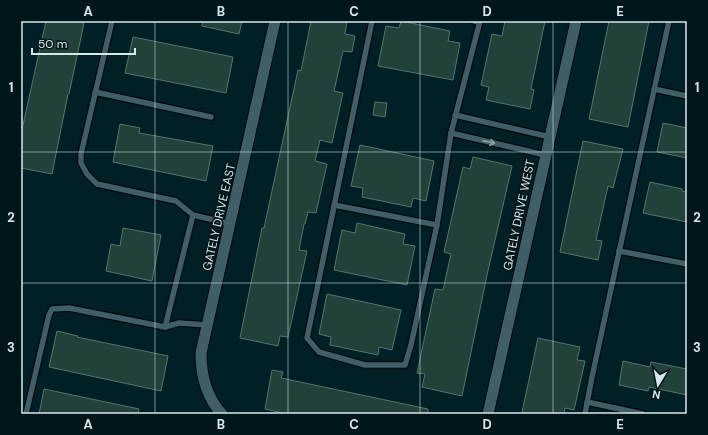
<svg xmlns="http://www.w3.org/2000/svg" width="708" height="435" font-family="'DM Sans',sans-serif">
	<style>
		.building { fill: #22413b; stroke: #54746d }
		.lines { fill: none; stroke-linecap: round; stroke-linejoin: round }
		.lane-casing { stroke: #00080d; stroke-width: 8 }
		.street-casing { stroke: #00080d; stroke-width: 13 }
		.lane { stroke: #3f5e66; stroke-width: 5.5 }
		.street { stroke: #3f5e66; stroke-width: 11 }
		.oneway { stroke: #8ba3a9 }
		.grid { fill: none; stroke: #d7e8ec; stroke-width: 1; stroke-opacity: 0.55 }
		.labels { text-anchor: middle; stroke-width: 3.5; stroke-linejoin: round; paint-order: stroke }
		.street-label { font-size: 12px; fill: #d7e8ec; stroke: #01161b }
		.neatline { fill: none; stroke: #d7e8ec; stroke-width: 1.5 }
		.grid-label { font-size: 13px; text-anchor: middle; font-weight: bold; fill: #d7e8ec }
	</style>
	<rect width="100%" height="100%" fill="#012026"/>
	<g class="building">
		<path d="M46,21H74L84,23L69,94H68L52,174L21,168V134Z"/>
		<path d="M203,21H242L239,34L202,26Z"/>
		<path d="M311,21H347L345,34L355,36L352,52L343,51L334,91L343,93L332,143L320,140L315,161L327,164L316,213L308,212L305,224H304L299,250L307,251L288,337L280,336L278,346L240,338L262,228H264L298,70L301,71Z"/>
		<path d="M401,21L450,31L448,41L460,43L453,80L378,66L386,26L399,28Z"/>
		<path d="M505,21H545L531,89L534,90L530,109L486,100L489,87L481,85L492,34L502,36Z"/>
		<path d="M609,21H649L628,127L589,119Z"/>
		<path d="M133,37L233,57L226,93L125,73Z"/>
		<path d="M375,102L387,103L385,117L373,115Z"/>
		<path d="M663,123L687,128V158L657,152Z"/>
		<path d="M120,124L140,128L139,133L213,146L206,181L113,162Z"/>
		<path d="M583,141L623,149L613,188L608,186L596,240L602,241L598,260L560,252Z"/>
		<path d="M360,145L434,161L426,201L413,198L411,207L362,197L363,188L351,186Z"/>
		<path d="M473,157L512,166L487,275L462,396L422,387L425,374L417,373L435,289L443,290L451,254L444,252L463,167L470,169Z"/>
		<path d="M650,182L682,189V191L687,192V222L643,213Z"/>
		<path d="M357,223L405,234L403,244L415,246L407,285L334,270L342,230L355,233Z"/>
		<path d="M123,228L161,235L152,281L106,271L111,244L120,246Z"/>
		<path d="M327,294L401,310L392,350L379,347L378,355L330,345L331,337L319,334Z"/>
		<path d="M57,331L78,336L77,337L168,356L161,391L49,367Z"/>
		<path d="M538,338L580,347L577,360L585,361L574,410L565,408L564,414H532L522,412Z"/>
		<path d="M623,361L650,367L651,362L687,369V395L649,387L648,391L619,385Z"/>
		<path d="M272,370L283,372L281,378L428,409V414H287L265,409Z"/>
		<path d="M44,389L139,409L138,414H39Z"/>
	</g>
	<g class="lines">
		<g class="lane-casing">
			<g id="lane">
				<path d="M112,21L81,154V163L87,174L97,184L176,201L193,215L231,224"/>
				<path d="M372,21L307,338L319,352L365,365H405L411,345L437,225L451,133L480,21"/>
				<path d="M474,21L480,22"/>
				<path d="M654,89L687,96"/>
				<path d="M95,92L211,117"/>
				<path d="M455,115L550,137"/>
				<path d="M451,133L545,155"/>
				<path d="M334,205L437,225"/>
				<path d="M619,251L687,264"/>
				<path d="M165,327L193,215"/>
				<path d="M587,402L643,414"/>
				<path d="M26,414L49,315L52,309L69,308L165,327L179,323L207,325"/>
				<path d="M585,414L592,377L669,21"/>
			</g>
		</g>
		<g class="street-casing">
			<g id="street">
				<path d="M222,414C206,397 201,375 201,353L275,21"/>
				<path d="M488,414L576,21"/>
			</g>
		</g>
		<use href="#lane" class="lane"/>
		<use href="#street" class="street"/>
	</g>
	<defs><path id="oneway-shaft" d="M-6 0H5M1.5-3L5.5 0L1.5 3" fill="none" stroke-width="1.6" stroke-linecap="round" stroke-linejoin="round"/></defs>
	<use class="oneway" href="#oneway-shaft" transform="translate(489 142) rotate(13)"/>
	<path class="grid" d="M155,21V414M288,21V414M420,21V414M553,21V414M21,152H687M21,283H687"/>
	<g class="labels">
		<g class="street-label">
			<text transform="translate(519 215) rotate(-78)" y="4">GATELY DRIVE WEST</text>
			<text transform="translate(219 217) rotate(-77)" y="4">GATELY DRIVE EAST</text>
		</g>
	</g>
	<rect width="708" height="435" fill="none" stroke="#01161b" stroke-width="44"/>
	<g transform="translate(658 385) rotate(190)" stroke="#01161b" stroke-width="3" paint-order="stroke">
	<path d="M0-3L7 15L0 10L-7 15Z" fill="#d7e8ec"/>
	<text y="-6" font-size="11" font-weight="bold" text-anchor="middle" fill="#d7e8ec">N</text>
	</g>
	<path d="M32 48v6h103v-6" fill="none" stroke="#d7e8ec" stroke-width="2"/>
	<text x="38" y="48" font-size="12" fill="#d7e8ec" stroke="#01161b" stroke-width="3" paint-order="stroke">50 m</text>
	<rect x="22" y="22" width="664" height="391" class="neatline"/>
	<g class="grid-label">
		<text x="88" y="16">A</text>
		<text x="221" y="16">B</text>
		<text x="354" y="16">C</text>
		<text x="487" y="16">D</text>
		<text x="620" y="16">E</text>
		<text x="11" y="92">1</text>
		<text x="697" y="92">1</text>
		<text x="11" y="222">2</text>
		<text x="697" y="222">2</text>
		<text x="11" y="352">3</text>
		<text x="697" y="352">3</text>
		<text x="88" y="429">A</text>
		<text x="221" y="429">B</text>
		<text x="354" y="429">C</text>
		<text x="487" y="429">D</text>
		<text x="620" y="429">E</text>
	</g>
</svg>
